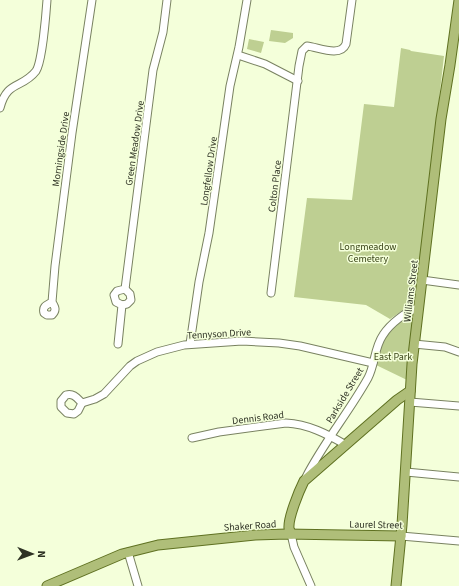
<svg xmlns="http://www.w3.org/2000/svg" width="459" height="586" font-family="'Source Sans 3',sans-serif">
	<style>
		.green { fill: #becf92 }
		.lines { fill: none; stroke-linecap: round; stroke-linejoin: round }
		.minor-casing { stroke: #798261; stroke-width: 9 }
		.major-casing { stroke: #5f7121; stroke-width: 11 }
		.minor { stroke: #fff; stroke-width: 7 }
		.major { stroke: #afbe79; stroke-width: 9 }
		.labels { text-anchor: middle; stroke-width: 3; stroke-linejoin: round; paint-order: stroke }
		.street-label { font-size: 10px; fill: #2e3224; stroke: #f4ffda }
		.park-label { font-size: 10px; fill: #394417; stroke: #f4ffda }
	</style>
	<rect width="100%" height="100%" fill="#f4ffda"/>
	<g class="green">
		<path d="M271,30L293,33V38L285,43L269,41Z"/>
		<path d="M249,39L264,42L261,53L247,49Z"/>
		<path d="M401,48L410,50L411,51L444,56L416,301L390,319L366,305L294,297L307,198L352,200L364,104L394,107Z"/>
		<path d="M411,312L414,313L407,380L374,364L386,333Z"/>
	</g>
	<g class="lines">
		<g class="minor-casing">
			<g id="minor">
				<path d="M238,55L265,64L298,81"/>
				<path d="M0,108C7,80 22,89 36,71C42,62 46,14 47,0"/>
				<path d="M422,280L459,285"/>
				<path d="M271,293L299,66L302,51L307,46C318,47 340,58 346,44L352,0"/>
				<path d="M52,302C47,305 42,306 44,313L47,315H52C57,310 55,307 52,302L55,266L72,133L92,0"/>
				<path d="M122,305L127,304L131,300L130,294L125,289"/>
				<path d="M118,344L122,305L116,302L114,295L117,291L125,289L153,70L163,32L167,0"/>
				<path d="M190,344L199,282L209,233L230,86L239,47L247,0"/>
				<path d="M414,344L445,347L459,352"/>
				<path d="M66,395C74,393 77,398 82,403L78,411L74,414L67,413L61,407V401Z"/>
				<path d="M410,402L459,406"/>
				<path d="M82,403L95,399L104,394L130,366L137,361L157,352L184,345L242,341L279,343L300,346L373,363"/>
				<path d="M192,438L219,432L286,423C308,424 327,434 346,445"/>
				<path d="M406,472L459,477"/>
				<path d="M306,477C324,442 349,412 368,378C375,365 374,348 383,335C390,324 406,311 419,308"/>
				<path d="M291,534L294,547L311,586"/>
				<path d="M401,536L459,541"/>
				<path d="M128,552L138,586"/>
			</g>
		</g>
		<g class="major-casing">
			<g id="major">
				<path d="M291,534C291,532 289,530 289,528C288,518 299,491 304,481L397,400L410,391"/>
				<path d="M47,586L122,554L158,545L255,535L287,534L401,536"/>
				<path d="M396,586L402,525L412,364L441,119L450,65L459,0"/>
			</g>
		</g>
		<use href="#minor" class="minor"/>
		<use href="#major" class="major"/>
	</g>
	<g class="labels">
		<g class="street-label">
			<text transform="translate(134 143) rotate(-82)" y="4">Green Meadow Drive</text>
			<text transform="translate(60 149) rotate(-82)" y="4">Morningside Drive</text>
			<text transform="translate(208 171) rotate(-82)" y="4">Longfellow Drive</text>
			<text transform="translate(274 186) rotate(-83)" y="4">Colton Place</text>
			<text transform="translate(410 291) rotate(-83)" y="4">Williams Street</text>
			<text transform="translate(219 333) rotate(-3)" y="4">Tennyson Drive</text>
			<text transform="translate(344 395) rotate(-59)" y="4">Parkside Street</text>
			<text transform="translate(258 417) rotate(-7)" y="4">Dennis Road</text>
			<text transform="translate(376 524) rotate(1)" y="4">Laurel Street</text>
			<text transform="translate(250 525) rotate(-4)" y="4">Shaker Road</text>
		</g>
		<g class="park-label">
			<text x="368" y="250">Longmeadow<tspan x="368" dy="12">Cemetery</tspan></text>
			<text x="393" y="360">East Park</text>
		</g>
	</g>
	<g transform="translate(32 554) rotate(91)" stroke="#f4ffda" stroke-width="3" paint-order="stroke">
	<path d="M0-3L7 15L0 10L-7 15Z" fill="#2e3224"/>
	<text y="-6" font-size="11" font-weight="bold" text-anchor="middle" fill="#2e3224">N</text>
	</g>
</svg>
